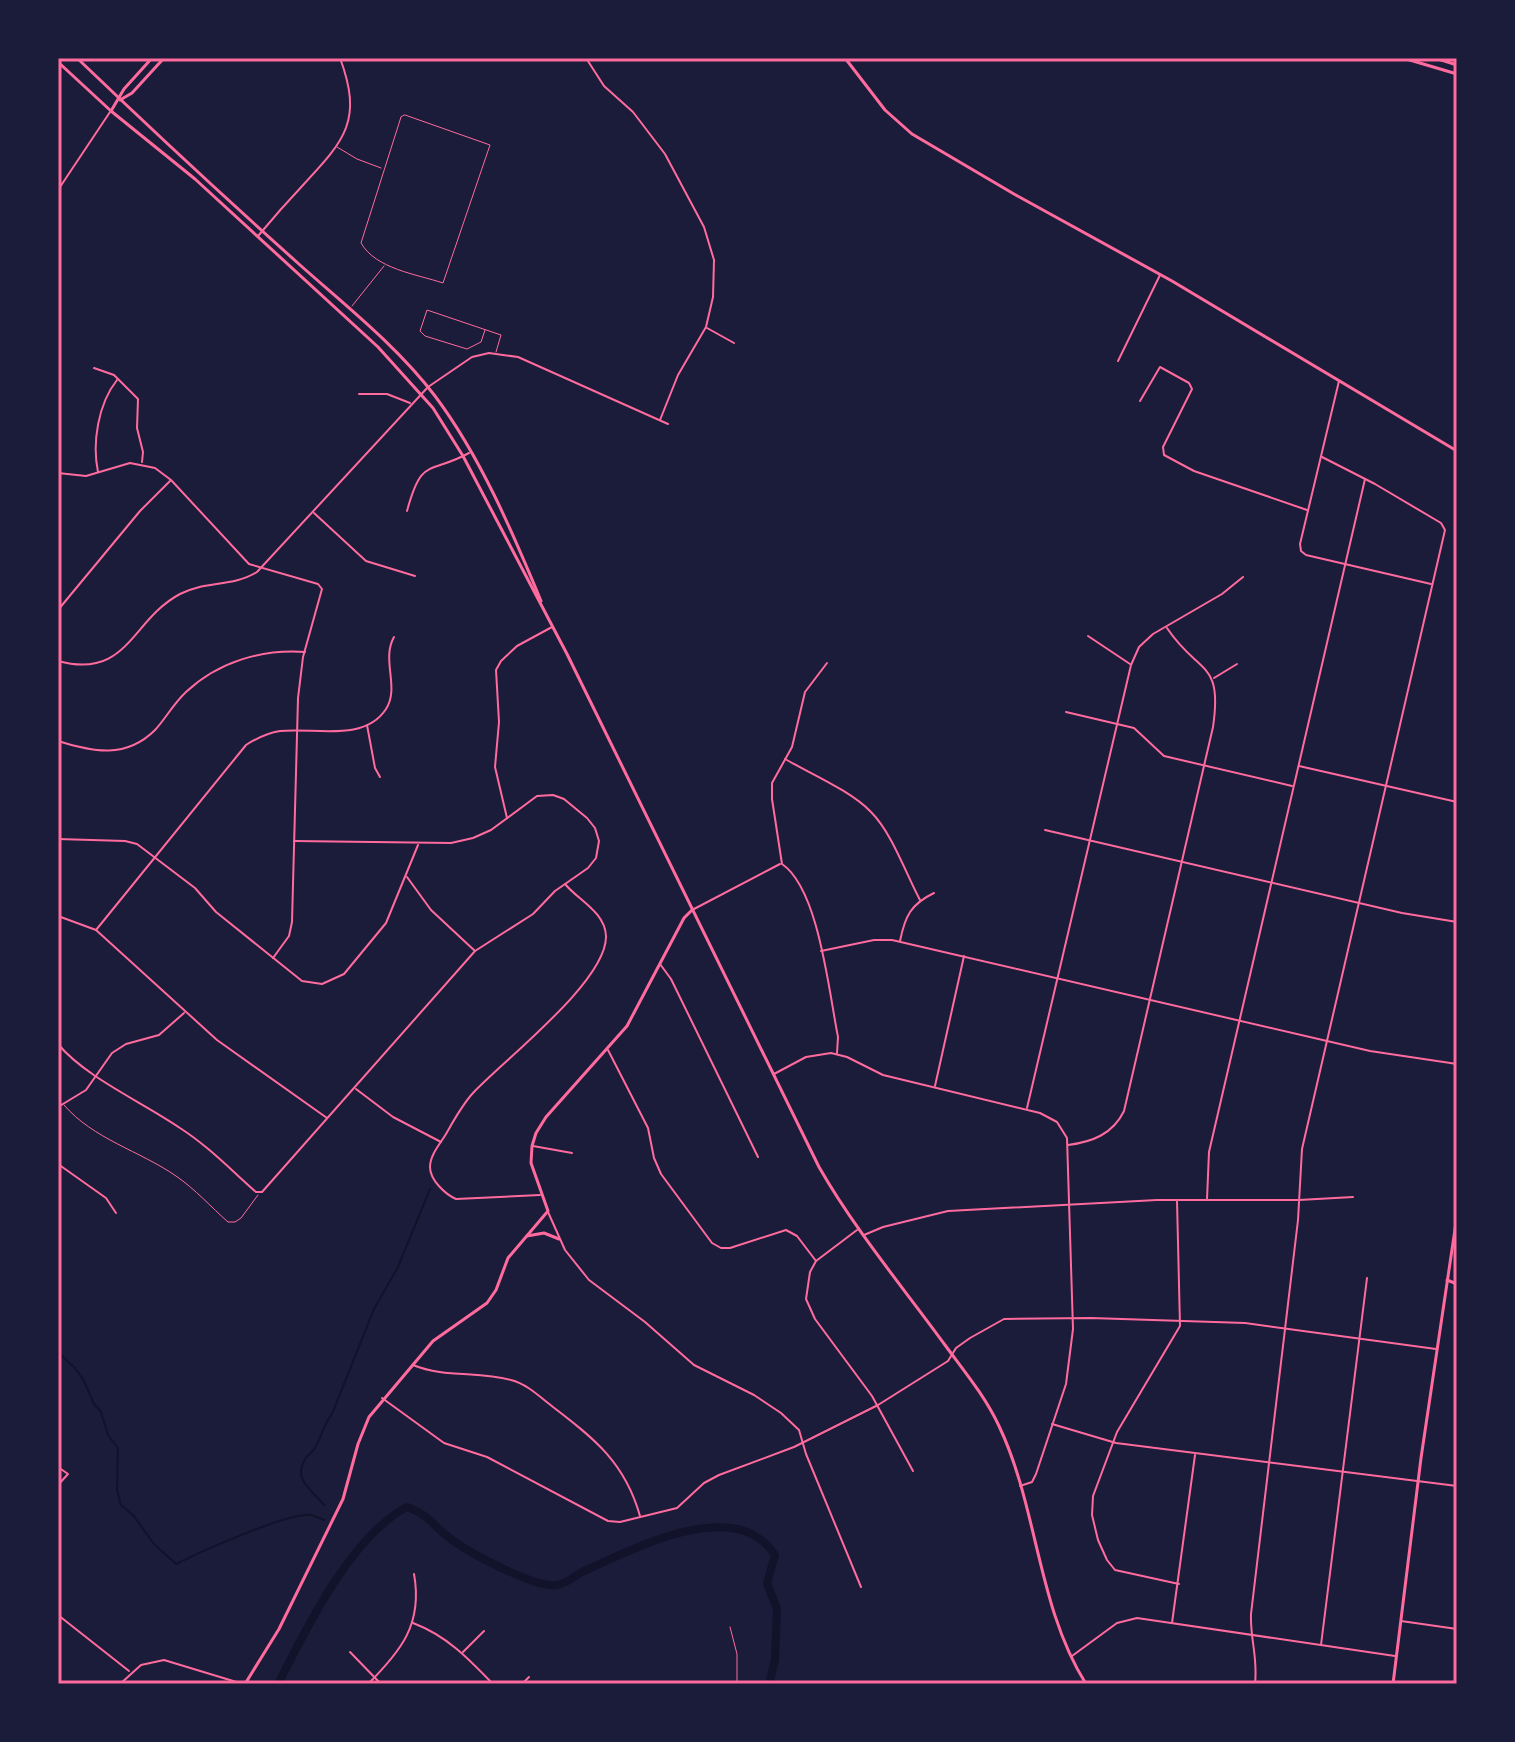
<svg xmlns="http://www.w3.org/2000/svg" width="1515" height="1742" font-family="'Roboto Condensed',sans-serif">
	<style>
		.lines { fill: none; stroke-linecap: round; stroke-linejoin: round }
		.stream { stroke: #12122b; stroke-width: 2 }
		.river { stroke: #12122b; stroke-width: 8 }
		.service { stroke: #ff6b9d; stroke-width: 1 }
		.minor { stroke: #ff6b9d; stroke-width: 2 }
		.tertiary { stroke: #ff6b9d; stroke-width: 3 }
		.secondary { stroke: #ff6b9d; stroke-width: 3 }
		.primary { stroke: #ff6b9d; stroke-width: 3 }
		.neatline { fill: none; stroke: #ff6b9d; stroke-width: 3 }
	</style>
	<rect width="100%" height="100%" fill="#1b1b3a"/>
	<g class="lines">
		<g class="stream">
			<path d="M58,1352L75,1368L83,1379L94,1404L101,1412L108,1435L118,1448L117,1490L121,1505L134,1516L154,1544L176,1564C200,1552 288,1512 312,1515C313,1516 323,1519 324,1520"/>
			<path d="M324,1505C310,1488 292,1479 306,1458C308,1455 313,1451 315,1448C322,1436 323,1425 332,1414L374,1309L398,1267L430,1189"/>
		</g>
		<path class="river" d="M278,1684C306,1629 351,1536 407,1507C433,1517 431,1525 451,1539C468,1552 536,1589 557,1585C566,1584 576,1575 584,1571C633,1549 736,1494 775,1555L767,1583L777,1609L775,1660L769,1684"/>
		<g class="service">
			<path d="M405,115L490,145L443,283C416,274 376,269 361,243L401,117Z"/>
			<path d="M337,147L357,159L381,168"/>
			<path d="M352,306L384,266"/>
			<path d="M485,330L481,342L467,349L425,336L420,331L427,310L501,335L496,352"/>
			<path d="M64,1105C93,1139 140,1151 176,1176C195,1189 211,1207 228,1222H235L241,1218L258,1195"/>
			<path d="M730,1627L737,1654V1684"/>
		</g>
		<g class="minor">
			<path d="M586,58L604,86L633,112L665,154L704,227L714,260L713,297L706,327L678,375L660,420"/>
			<path d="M58,190L110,112"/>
			<path d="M258,236C273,218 288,201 304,184C345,140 363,120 340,58"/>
			<path d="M707,328L734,343"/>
			<path d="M1118,361L1160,275"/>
			<path d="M94,368L114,375L138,399L137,428L143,452L142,462"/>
			<path d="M1339,381L1300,544L1301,551L1306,555L1431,584"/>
			<path d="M359,394H387L410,403"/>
			<path d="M1140,401L1160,367L1189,383L1192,389L1163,447L1164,455L1194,471L1307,510"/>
			<path d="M98,472C92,443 98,404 117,380"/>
			<path d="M58,473L86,476L130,463L155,468L171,480L249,564L318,584L322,589L303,657L298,698L292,922L289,936L273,958"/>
			<path d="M407,511C422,456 429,475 469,453"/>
			<path d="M314,513L366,561L415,576"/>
			<path d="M58,610L140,511L170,481"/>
			<path d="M1088,636L1130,664"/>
			<path d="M58,661C128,680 131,620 180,594C204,581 233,587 257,572L428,387L472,357L489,353L518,357L668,424"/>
			<path d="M827,663L805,692L792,747L772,783V799L782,864C819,889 829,993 838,1037L837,1053"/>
			<path d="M1214,678L1237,664"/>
			<path d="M1066,712L1134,728L1164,756L1292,786"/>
			<path d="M367,725L375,768L380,777"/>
			<path d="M58,741C93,752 126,759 155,730C166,718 174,703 186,692C218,662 261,649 305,652"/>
			<path d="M785,759C811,774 851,791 871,812C892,833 906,874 920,900"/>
			<path d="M1299,766L1457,802"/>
			<path d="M507,818L495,767L499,722L496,670L501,661L517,646L552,627"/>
			<path d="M1045,830L1402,913L1457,922"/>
			<path d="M58,839L125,841L137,844L195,888L216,912L302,981L322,984L344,974L386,923L418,845"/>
			<path d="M407,877L431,910L475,951"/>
			<path d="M694,909L780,864"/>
			<path d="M58,916L96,930L217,1040L327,1118"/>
			<path d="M96,930L246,745C257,738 267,733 280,731C313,727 364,743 386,709C400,687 381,660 394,637"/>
			<path d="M900,941C905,916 911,904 934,893"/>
			<path d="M821,951L874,940H892L1370,1051L1457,1064"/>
			<path d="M660,964L671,979L758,1157"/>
			<path d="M58,1044C85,1077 144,1103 180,1128C208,1146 231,1170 256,1192H262L475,951L533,914L555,891L588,868L596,858L599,841L595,828L587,818L564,799L553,795L537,796L491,830L473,838L451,843L294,841"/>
			<path d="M608,1050L648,1128L654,1158L661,1174L712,1243L721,1248H730L786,1230L797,1236L816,1261"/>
			<path d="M774,1074L806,1057L831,1053L847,1057L883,1075L1040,1113L1057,1122L1067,1138L1073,1329L1066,1384L1036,1474L1032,1482L1020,1486"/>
			<path d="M935,1086L964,956"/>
			<path d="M356,1089L393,1117L441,1142"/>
			<path d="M58,1107L86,1090L112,1053L126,1044L159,1035L184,1013"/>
			<path d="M1027,1108L1131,665L1139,647L1153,634L1222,594L1243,577"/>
			<path d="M1068,1145C1092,1142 1113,1134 1124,1111L1213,727C1223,659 1198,675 1167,628"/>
			<path d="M533,1146L572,1153"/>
			<path d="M58,1164L106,1198L116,1213"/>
			<path d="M540,1195L456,1199C445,1194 430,1180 430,1167C430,1155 440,1144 446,1134C454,1120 462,1105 473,1093C504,1060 607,981 606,936C605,912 578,900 565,884"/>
			<path d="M1207,1199L1209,1152L1365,479"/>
			<path d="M1177,1201L1180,1326L1117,1432L1093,1496L1092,1515L1098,1540L1107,1560L1115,1570L1179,1584"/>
			<path d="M548,1212L565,1250L589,1280L645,1322L694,1365L754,1395L781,1413L799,1430L806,1454L861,1587"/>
			<path d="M857,1230L816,1261L810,1272L806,1299L815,1319L872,1396L913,1471"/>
			<path d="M864,1235L883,1227L948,1211L1157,1200H1299L1353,1197"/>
			<path d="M413,1365C444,1378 479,1371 511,1380C527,1384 540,1397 553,1407C595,1439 625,1463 640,1516"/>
			<path d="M382,1398L444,1443L487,1457L608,1521L620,1522L677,1508L704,1483L719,1475L794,1447L878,1405L948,1361L956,1348L970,1338L1004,1319L1091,1318L1245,1323L1436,1349"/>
			<path d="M1052,1424L1116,1443L1457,1486"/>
			<path d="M58,1467L68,1474L58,1485"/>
			<path d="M58,1615L129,1671"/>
			<path d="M1401,1621L1457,1629"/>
			<path d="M413,1623C447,1636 468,1658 493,1684"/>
			<path d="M1172,1623L1195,1455"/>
			<path d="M1321,1645L1367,1278"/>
			<path d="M350,1652L381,1684"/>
			<path d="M463,1652L484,1631"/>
			<path d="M1072,1656L1117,1623L1137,1618L1395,1656"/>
			<path d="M120,1684L141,1665L164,1660L243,1684"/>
			<path d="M368,1684C401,1651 423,1624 414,1574"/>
			<path d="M522,1684L529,1677"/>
			<path d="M1255,1684C1258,1656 1250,1640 1251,1614L1298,1220L1302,1149L1445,530L1441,523L1375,484L1322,457"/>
		</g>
		<g class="tertiary">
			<path d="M845,58L885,110L912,134L1014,194L1172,281L1457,451"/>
			<path d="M527,1236L544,1233L559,1239"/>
			<path d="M245,1684L279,1629L343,1499L358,1444L369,1417L433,1341L487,1303L496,1290L508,1258L548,1211L531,1163L532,1146L536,1133L546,1117L627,1026L684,918L693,909"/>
		</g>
		<g class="secondary">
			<path d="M1403,58L1457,74"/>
			<path d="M1435,58L1457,65"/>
			<path d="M120,100L132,93L164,58"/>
			<path d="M111,111L124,89L152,58"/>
			<path d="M1447,1280L1457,1284"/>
		</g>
		<g class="primary">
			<path d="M77,58C150,128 224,197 300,265C346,306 397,346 435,396C480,456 512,531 541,601"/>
			<path d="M58,62L111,111L195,179L378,347L433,408L463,456L567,654L819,1167C855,1230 902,1286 945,1345C964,1371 985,1396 999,1426C1038,1508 1037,1606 1086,1684"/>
			<path d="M1393,1684L1421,1458L1457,1216"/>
		</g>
	</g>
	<rect width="1515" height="1742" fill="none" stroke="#1b1b3a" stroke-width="120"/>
	<rect x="60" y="60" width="1395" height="1622" class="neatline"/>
</svg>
